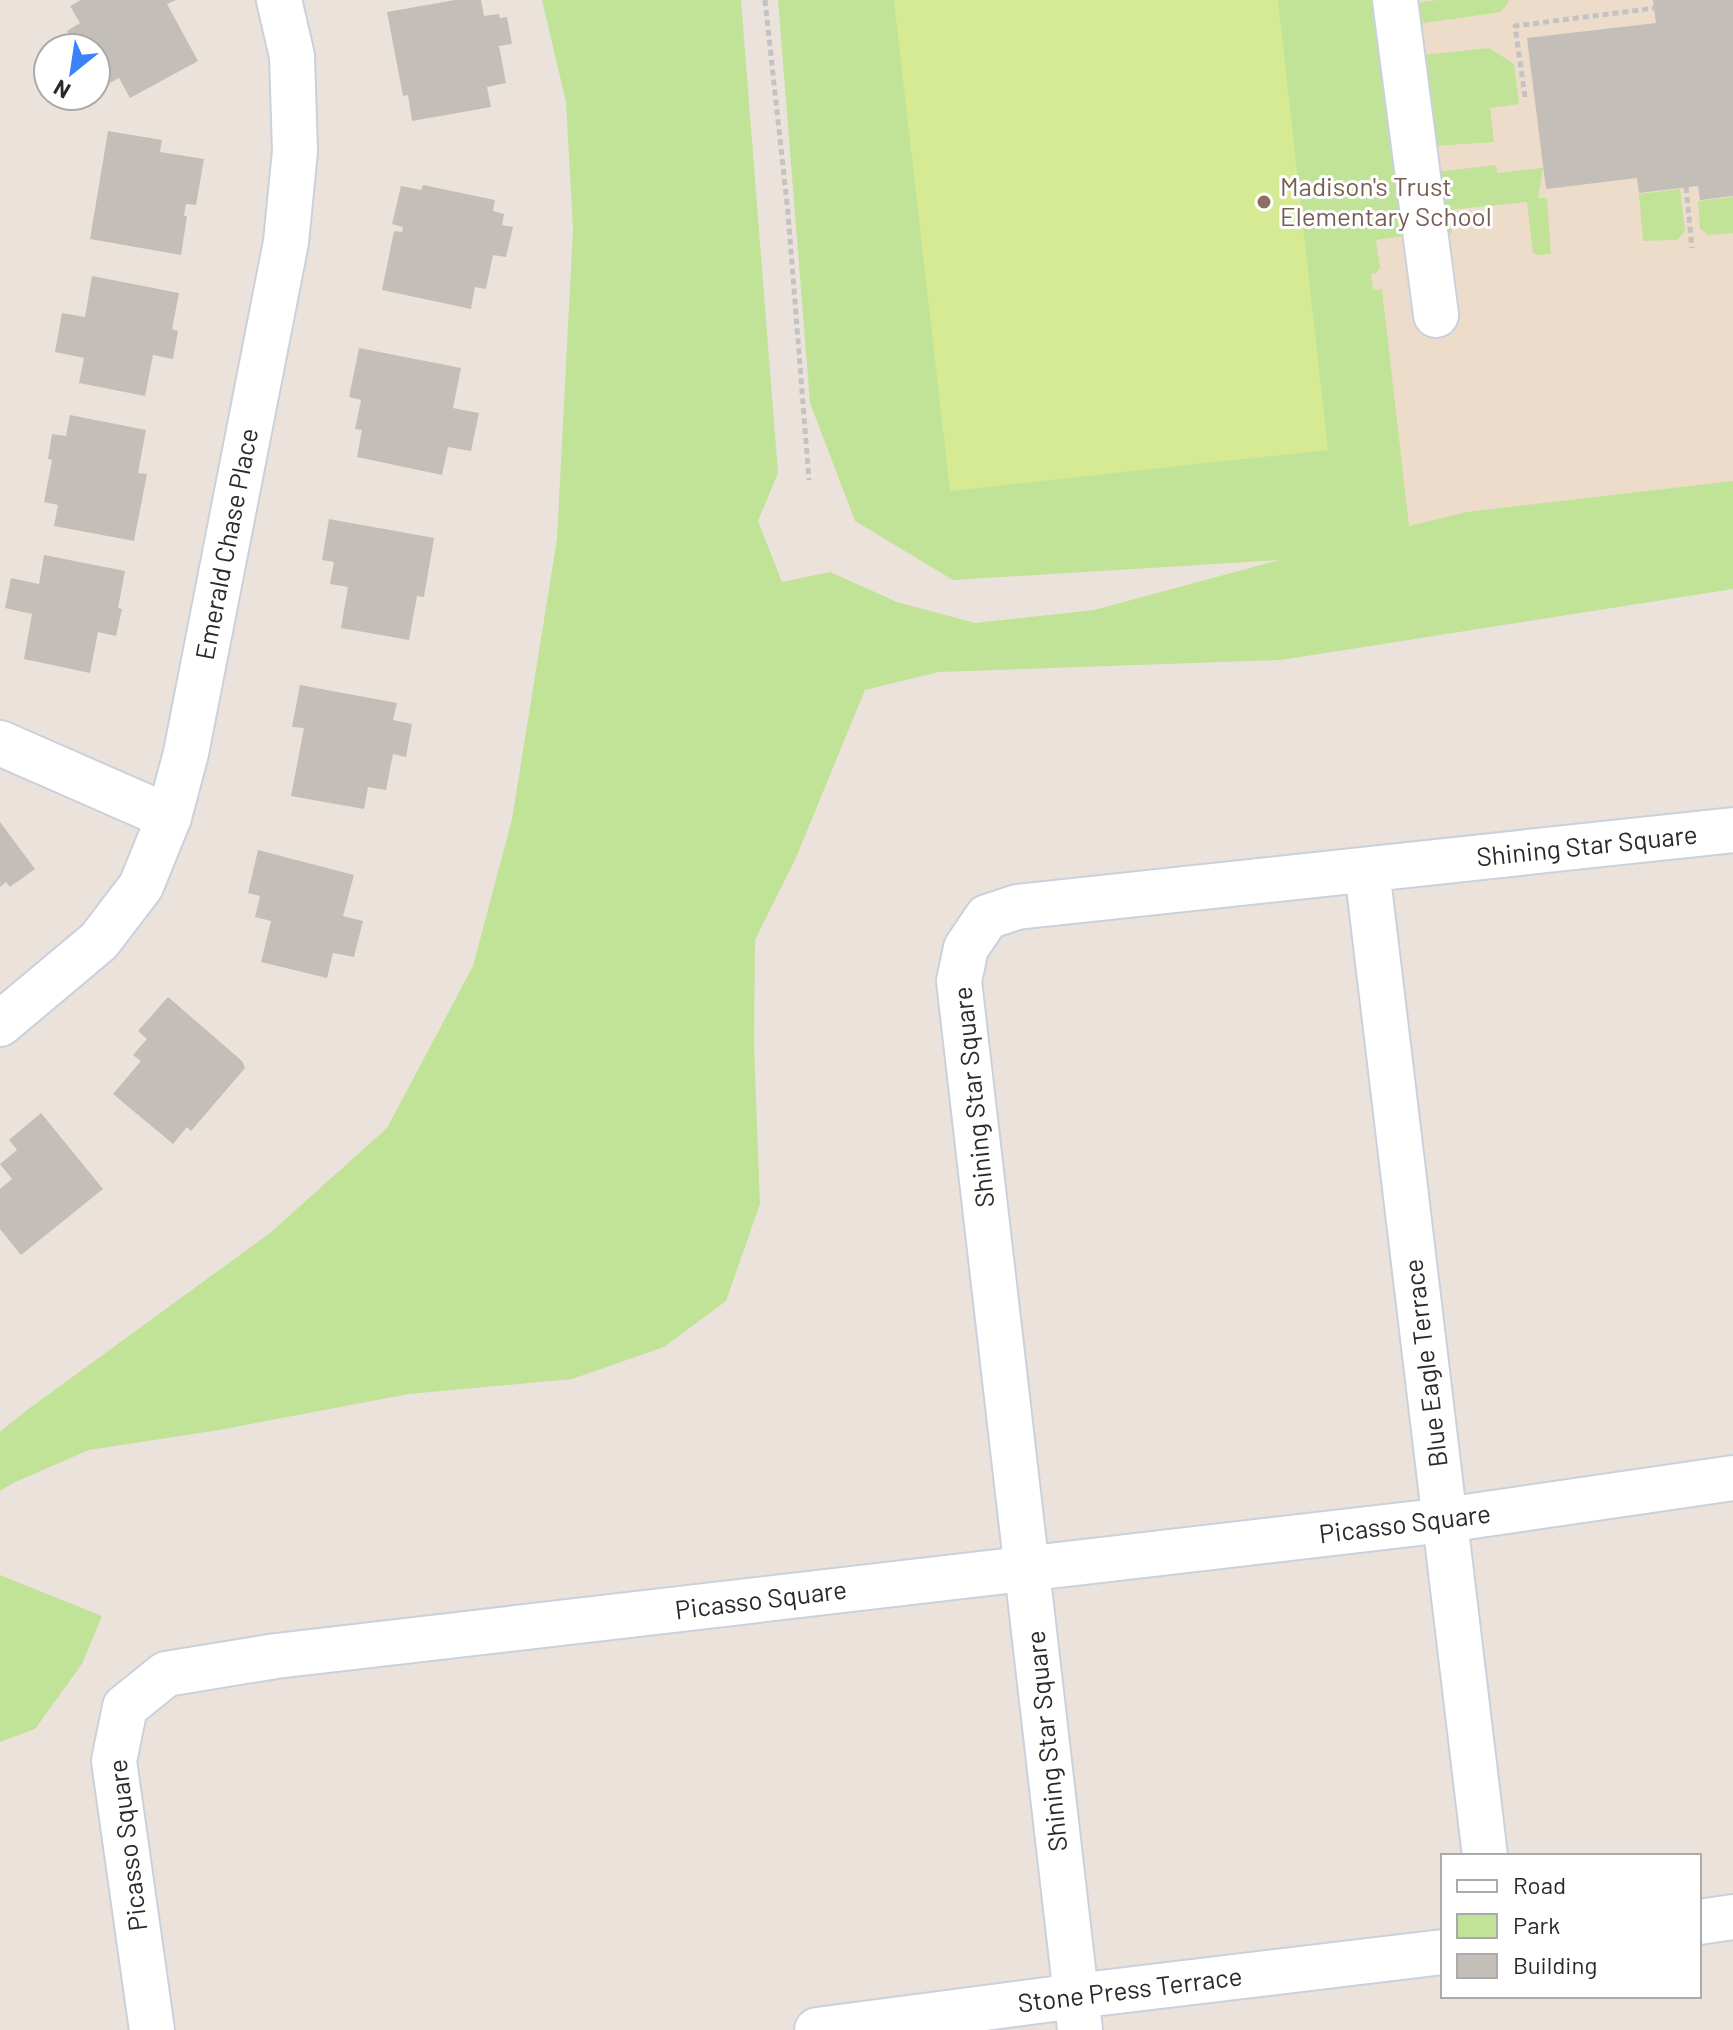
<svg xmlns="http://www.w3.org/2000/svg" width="1733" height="2030" font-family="Barlow,sans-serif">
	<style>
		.education { fill: #eedccb }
		.green { fill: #c0e398 }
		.pitch { fill: #d6ea94 }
		.building { fill: #c4beb8 }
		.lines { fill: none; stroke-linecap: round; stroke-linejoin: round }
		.minor-casing { stroke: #cad1dc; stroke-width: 48 }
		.path { stroke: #c3c3c3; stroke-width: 5; stroke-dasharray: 6 4; stroke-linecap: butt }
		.minor { stroke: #fff; stroke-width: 44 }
		.education-dot { fill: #8d6e63; stroke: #fff; stroke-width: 3 }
		.labels { text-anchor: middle; stroke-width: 6; stroke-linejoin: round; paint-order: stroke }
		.education-label { font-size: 26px; fill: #785e54; stroke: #fff; text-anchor: start }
		.street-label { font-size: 26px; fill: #2a2a2a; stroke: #fff }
	</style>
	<rect width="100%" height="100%" fill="#ece2dc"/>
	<path class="education" d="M780,0H1733V526L953,580L855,521Z"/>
	<g class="green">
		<path d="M542,0H741L778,473L758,521L782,582L830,572L897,602L975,623L1094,610L1279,560L953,580L855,521L810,403L778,0H1381L1406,236L1376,240L1380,268L1375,274H1371L1373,290L1382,289L1409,526L1466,512L1733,481V589L1281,660L939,672L865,690L795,860L755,940L754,1045L760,1204L726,1301L664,1347L572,1379L409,1394L219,1430L89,1450L13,1483L0,1491V1432L23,1413L270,1233L387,1128L473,966L512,819L557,539L573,229L566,102Z"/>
		<path d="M1438,0H1508V3L1501,12L1418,24L1415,3Z"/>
		<path d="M1489,48L1514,64L1519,104L1490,108L1494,142L1434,146L1423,55Z"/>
		<path d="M1496,165L1497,173L1543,168L1538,198H1547L1551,254L1537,255L1533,253L1527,202L1449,210L1452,233L1444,234L1436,172Z"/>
		<path d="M1680,189L1685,231L1677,240L1643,241L1639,194Z"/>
		<path d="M1733,197V233L1709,235L1700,229L1698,201Z"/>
		<path d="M0,1575L102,1616L82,1664L35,1729L0,1742Z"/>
	</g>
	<path class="pitch" d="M894,0H1278L1328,450L950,491Z"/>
	<g class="building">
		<path d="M81,0H176L167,4L198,61L130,98L119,78L103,87L96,73V48H76L67,31L80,23L70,6Z"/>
		<path d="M455,0H481L484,16L499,14L500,18L507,17L512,44L499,46L506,83L487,87L491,107L412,121L408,95L403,96L387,12Z"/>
		<path d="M1653,0H1733V196L1700,200L1698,186L1639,193L1637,178L1546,189L1527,38L1656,23Z"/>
		<path d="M108,131L162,140L160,152L204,159L196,205L186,204L184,216H187L181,255L90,239Z"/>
		<path d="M423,185L495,200L493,211L504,214L502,225L513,227L506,257L493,255L486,289L475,287L471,309L382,290L394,231L402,232L403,227L392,224L401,186L421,190Z"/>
		<path d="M92,276L179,293L172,329L178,331L173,359L153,355L145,396L79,383L84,358L55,352L62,313L85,317Z"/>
		<path d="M359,348L461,368L453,408L479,413L471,451L448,447L442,475L357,457L362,430L355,429L361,400L349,397Z"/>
		<path d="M70,415L146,430L138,473L147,474L134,541L54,526L58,505L44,502L52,460L48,459L52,434L66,436Z"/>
		<path d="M329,519L434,538L424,597L417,596L409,640L341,628L348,587L330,584L334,562L322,560Z"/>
		<path d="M44,555L125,571L118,608L122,609L116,636L98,632L90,673L24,659L32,614L5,608L11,578L39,584Z"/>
		<path d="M300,685L397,703L393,720L412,724L406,757L393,754L386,790L368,787L364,809L291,796L304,728L292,727Z"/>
		<path d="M0,822L35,869L10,887L6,882L0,887Z"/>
		<path d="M258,850L354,875L343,916L363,921L354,957L333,953L327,978L261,962L271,921L255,917L260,896L248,893Z"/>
		<path d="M168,997L242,1061L245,1068L191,1131L187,1127L173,1144L113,1094L141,1061L133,1055L147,1039L138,1031Z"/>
		<path d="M41,1113L103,1189L21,1255L0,1229V1189L12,1179L0,1164L17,1150L9,1140Z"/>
	</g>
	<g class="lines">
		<g class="minor-casing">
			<g id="minor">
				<path d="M1395,0L1436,315"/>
				<path d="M0,743L169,817"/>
				<path d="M1367,870L1485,1856"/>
				<path d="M0,1024L99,941L141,886L169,817L186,753L286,242L295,151L292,56L279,0"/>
				<path d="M1699,1922L1733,1917"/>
				<path d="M152,2030L114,1761L125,1707L166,1674L276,1656L1445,1520L1733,1478"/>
				<path d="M817,2030L1076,1996L1443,1952"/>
				<path d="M1080,2030L959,981L966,948L987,917L1017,907L1733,830"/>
			</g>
		</g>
		<g class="path">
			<path d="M765,0L788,213L809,480"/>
			<path d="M1525,97L1515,26L1655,8"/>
			<path d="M1686,187L1692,248"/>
		</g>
		<use href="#minor" class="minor"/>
	</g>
	<circle class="education-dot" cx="1264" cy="202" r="8"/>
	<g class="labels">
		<g class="education-label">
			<text x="1280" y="196">Madison's Trust<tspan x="1280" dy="30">Elementary School</tspan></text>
		</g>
		<g class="street-label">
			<text transform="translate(227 544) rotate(-79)" y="9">Emerald Chase Place</text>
			<text transform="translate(1587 846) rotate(-6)" y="9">Shining Star Square</text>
			<text transform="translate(974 1097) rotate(-96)" y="9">Shining Star Square</text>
			<text transform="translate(1426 1363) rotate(-97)" y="9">Blue Eagle Terrace</text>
			<text transform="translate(1405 1524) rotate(-7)" y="9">Picasso Square</text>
			<text transform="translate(761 1600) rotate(-7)" y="9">Picasso Square</text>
			<text transform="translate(1047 1741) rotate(-96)" y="9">Shining Star Square</text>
			<text transform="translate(128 1845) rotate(-97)" y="9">Picasso Square</text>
			<text transform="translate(1130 1990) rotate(-7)" y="9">Stone Press Terrace</text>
		</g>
	</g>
	<rect x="1441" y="1854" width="260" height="144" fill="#ffffff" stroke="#aaaaaa" stroke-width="2"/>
	<rect x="1457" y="1880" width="40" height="12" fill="#ffffff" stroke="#aaaaaa" stroke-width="2"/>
	<text x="1513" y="1894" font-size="24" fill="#2a2a2a">Road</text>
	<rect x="1457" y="1914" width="40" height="24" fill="#c0e398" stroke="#aaaaaa" stroke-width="2"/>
	<text x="1513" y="1934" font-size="24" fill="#2a2a2a">Park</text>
	<rect x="1457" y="1954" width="40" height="24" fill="#c4beb8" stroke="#aaaaaa" stroke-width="2"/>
	<text x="1513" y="1974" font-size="24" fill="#2a2a2a">Building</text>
	<g transform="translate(72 72) rotate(210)"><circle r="38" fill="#ffffff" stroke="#aaaaaa" stroke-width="2"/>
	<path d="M0-6L14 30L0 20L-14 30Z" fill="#3c83f9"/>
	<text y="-12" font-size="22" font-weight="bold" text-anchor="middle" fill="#2a2a2a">N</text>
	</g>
</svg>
